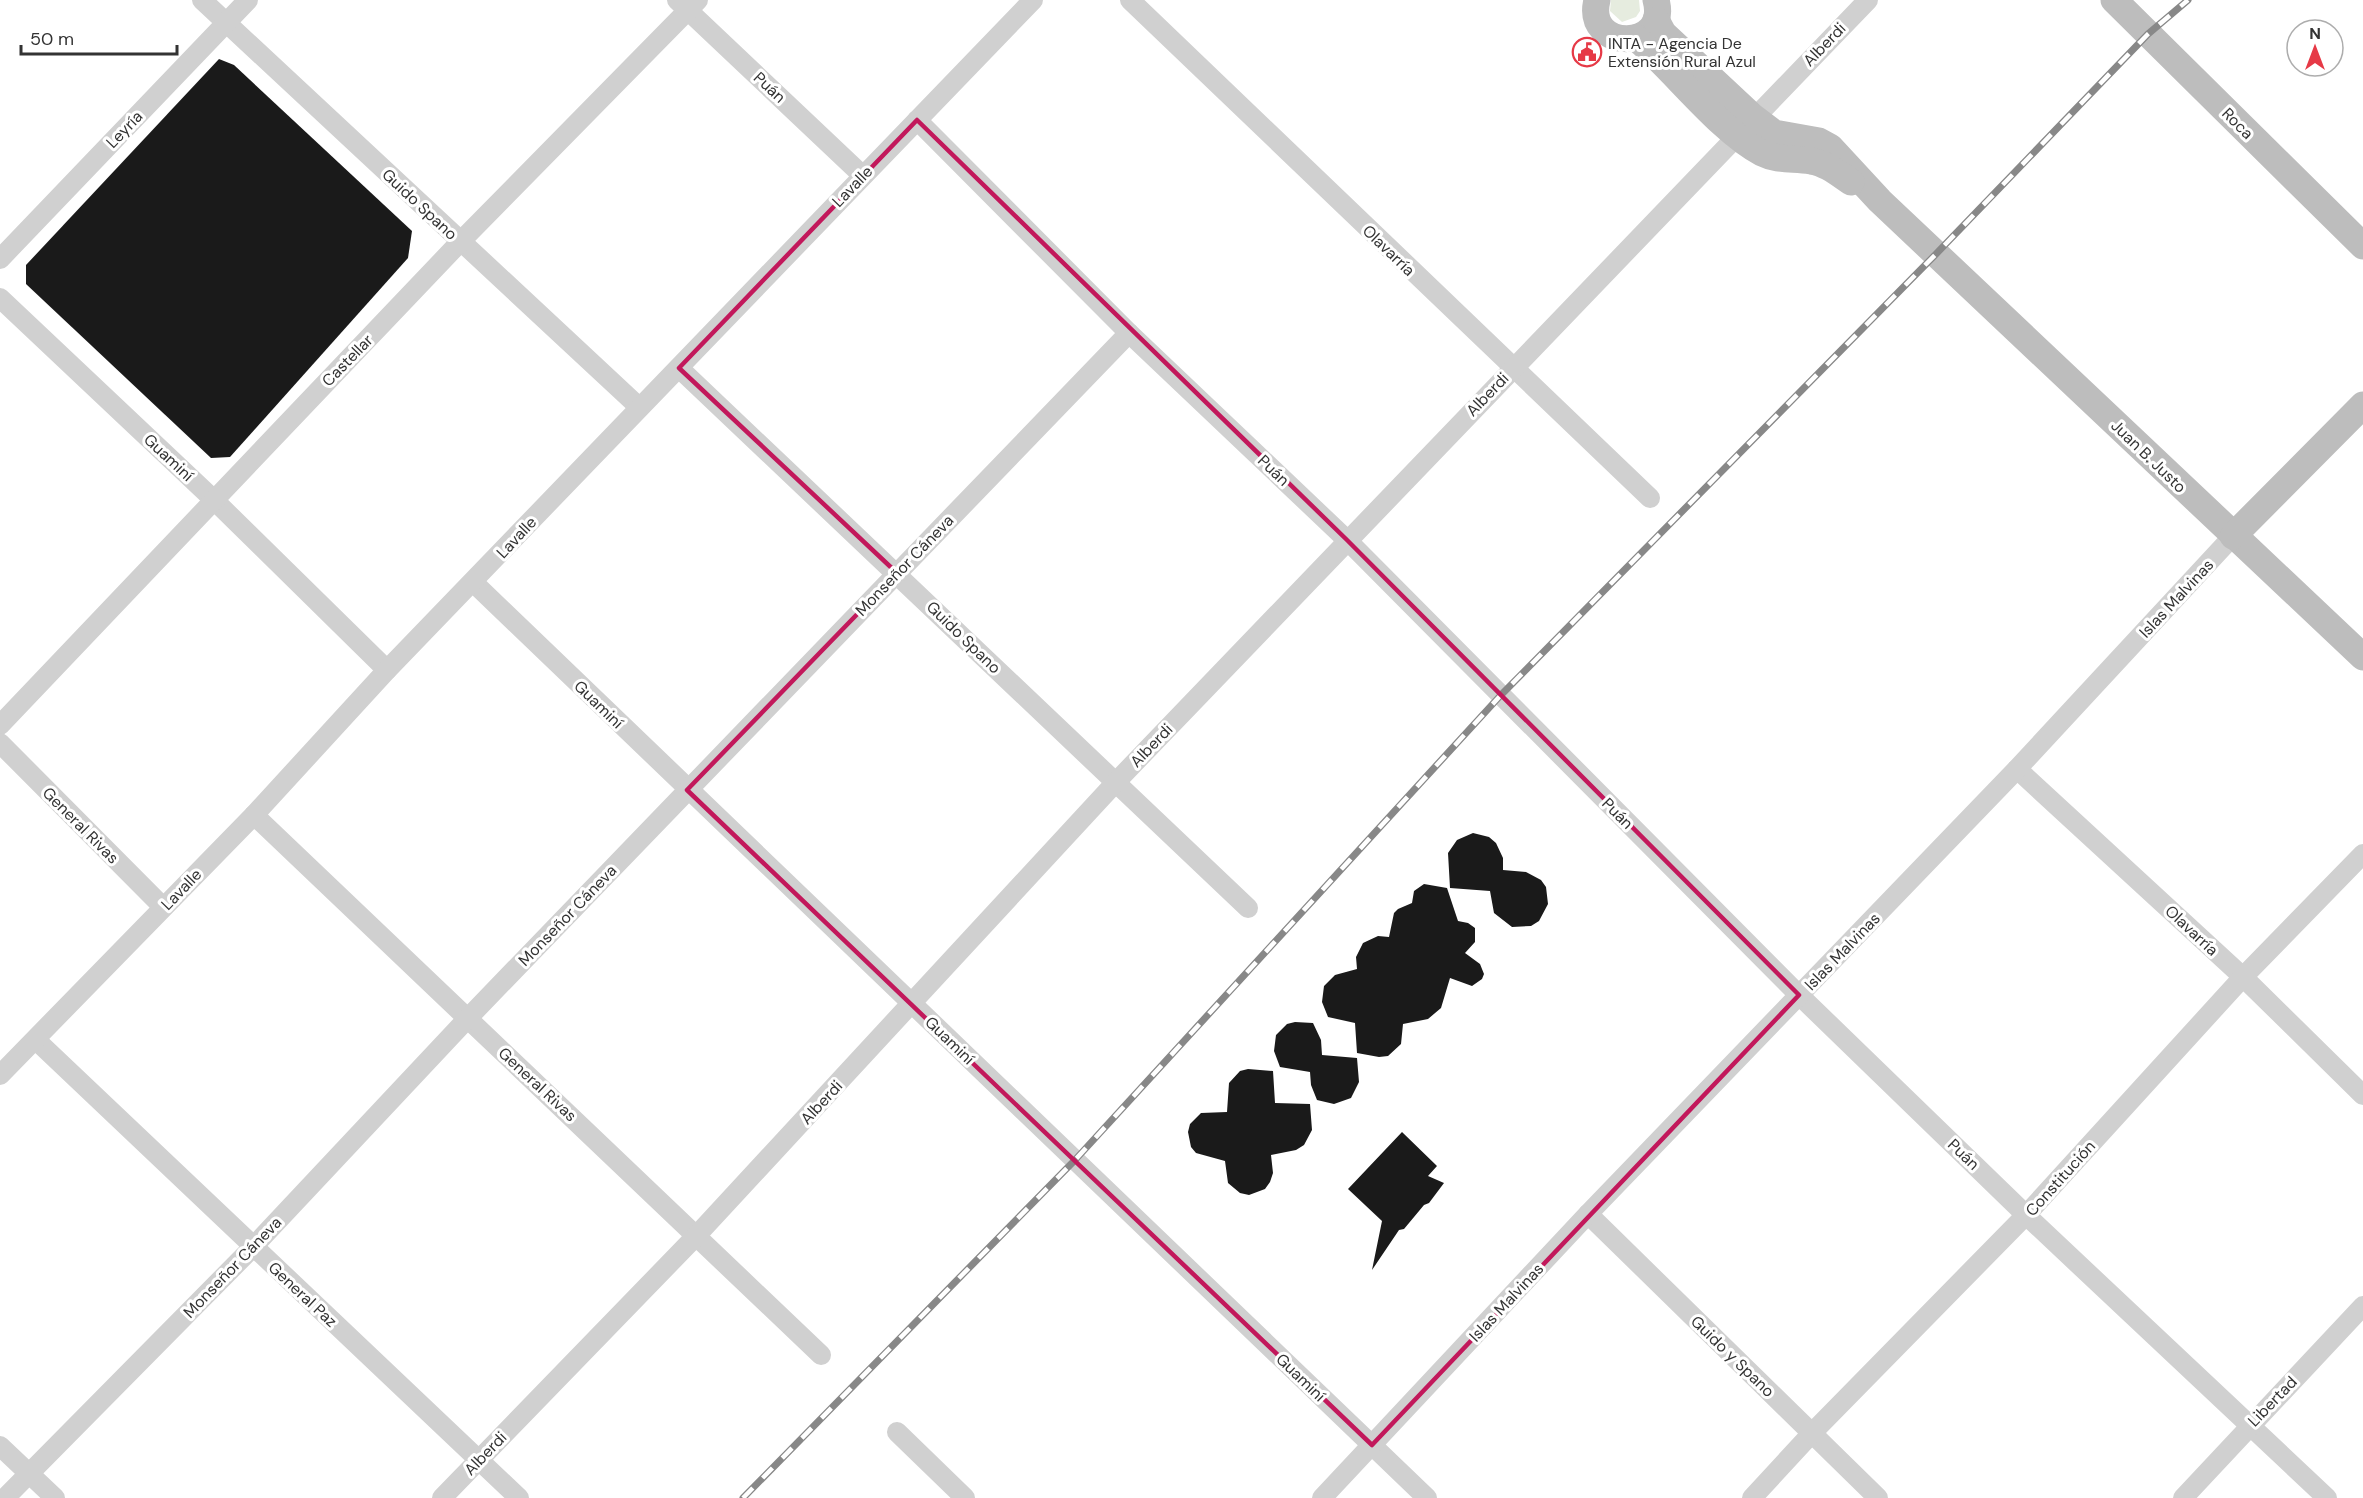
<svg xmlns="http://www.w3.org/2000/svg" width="2363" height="1498" font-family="'DM Sans',sans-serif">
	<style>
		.green { fill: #e6ecdf }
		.building { fill: #1a1a1a }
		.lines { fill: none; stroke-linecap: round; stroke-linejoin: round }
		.street { stroke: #d0d0d0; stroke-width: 20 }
		.secondary { stroke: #bdbdbd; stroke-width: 27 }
		.rail-casing { stroke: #888; stroke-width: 7 }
		.rail { stroke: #fff; stroke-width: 4.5; stroke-dasharray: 14; stroke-linecap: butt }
		.marked { fill: none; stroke: #c2185b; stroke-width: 4.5; stroke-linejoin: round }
		.labels { text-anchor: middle; stroke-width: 6; stroke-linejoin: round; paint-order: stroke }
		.poi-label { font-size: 16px; fill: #333; stroke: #fff; text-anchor: start }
		.street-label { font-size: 16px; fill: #333; stroke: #fff }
	</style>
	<rect width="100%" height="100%" fill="#fff"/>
	<path class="green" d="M1611,0H1639L1640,11L1636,17L1622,22L1610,11Z"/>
	<g class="building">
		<path d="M219,59L234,65L412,231L408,258L230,457L211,458L26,284V265Z"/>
		<path d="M1473,833L1489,837L1496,843L1503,858V870L1526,872L1541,880L1546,887L1548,904L1539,921L1531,926L1512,927L1494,913L1490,891L1450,888L1448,853L1457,840Z"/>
		<path d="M1424,884L1447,888L1458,921L1468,923L1475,928V942L1465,953L1480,964L1484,974L1482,979L1472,986L1450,978L1441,1008L1428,1019L1403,1024L1401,1044L1388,1056L1379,1057L1357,1053L1355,1023L1328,1017L1322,1002L1324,986L1335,975L1357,969L1356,957L1363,943L1378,936L1389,937L1394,913L1398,909L1412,903L1414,891Z"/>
		<path d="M1295,1022L1313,1023L1321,1040L1322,1055L1357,1058L1359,1082L1351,1098L1334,1104L1317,1100L1311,1085L1310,1072L1280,1067L1274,1051L1276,1035L1287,1024Z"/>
		<path d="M1248,1069L1273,1071L1275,1103L1310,1104L1312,1130L1304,1145L1296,1150L1271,1155L1273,1173L1270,1182L1265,1189L1249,1195L1240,1193L1228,1183L1225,1161L1196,1153L1191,1147L1188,1132L1190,1124L1201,1113L1227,1112L1229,1083L1240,1071Z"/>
		<path d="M1402,1132L1437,1166L1428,1176L1444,1183L1429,1203L1424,1205L1404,1229L1399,1230L1372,1270L1382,1221L1348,1189Z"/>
	</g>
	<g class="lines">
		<g class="street">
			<path d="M202,0L639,407"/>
			<path d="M677,0L862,175"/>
			<path d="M1130,0L1650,498"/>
			<path d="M917,120L1129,333L1347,540L1799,995L2026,1215L2327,1498"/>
			<path d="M0,259L248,0"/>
			<path d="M0,298L213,499L387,670"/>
			<path d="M679,368L1248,908"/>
			<path d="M473,582L1427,1498"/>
			<path d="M0,725L461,241L698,0"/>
			<path d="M0,743L163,907"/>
			<path d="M2017,769L2243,977L2363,1095"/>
			<path d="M254,815L821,1355"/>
			<path d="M36,1040L519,1498"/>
			<path d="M0,1075L254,815L387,670L1033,0"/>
			<path d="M1588,1214L1878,1498"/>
			<path d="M897,1432L965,1498"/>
			<path d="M0,1446L55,1498"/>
			<path d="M5,1498L253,1247L468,1018L1129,333"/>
			<path d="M442,1498L697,1235L1116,782L1868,0"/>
			<path d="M1322,1498L1588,1214L2017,769L2233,536"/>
			<path d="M1752,1498L1812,1433L2026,1215L2243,977L2363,854"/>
			<path d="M2183,1498L2363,1306"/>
		</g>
		<g class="secondary">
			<path d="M1597,0C1584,52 1670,51 1656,0"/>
			<path d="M2114,0L2363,246"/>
			<path d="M1656,20L1663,33L1753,117L1774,133L1819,141L1830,147L1880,201L2363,657"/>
			<path d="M1636,38C1675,71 1720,131 1762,153C1778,161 1793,158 1811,161C1826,163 1839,174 1851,182"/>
			<path d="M2233,536L2363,405"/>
		</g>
		<g class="rail-casing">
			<path id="rail" d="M743,1498L1075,1160L1500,696L1936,254L2148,34L2188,0"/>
		</g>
		<use href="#rail" class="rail"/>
	</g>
	<path class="marked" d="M917,120L1347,540L1799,995L1372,1445L687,790L897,573L679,368Z"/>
	<defs>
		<g id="civic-ring" transform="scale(1.5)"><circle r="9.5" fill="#fff" stroke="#e63946" stroke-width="1.5"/><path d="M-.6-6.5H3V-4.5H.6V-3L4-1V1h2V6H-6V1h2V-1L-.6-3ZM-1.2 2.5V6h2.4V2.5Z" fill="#e63946"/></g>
	</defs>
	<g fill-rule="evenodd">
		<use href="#civic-ring" x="1587" y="52"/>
	</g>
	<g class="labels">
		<g class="poi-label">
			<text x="1608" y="49">INTA - Agencia De<tspan x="1608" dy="18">Extensión Rural Azul</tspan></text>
		</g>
		<g class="street-label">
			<text transform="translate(1824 44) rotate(-46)" y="6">Alberdi</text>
			<text transform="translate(770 87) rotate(43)" y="6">Puán</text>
			<text transform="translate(2238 123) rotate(45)" y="6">Roca</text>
			<text transform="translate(124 129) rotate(-46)" y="6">Leyría</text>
			<text transform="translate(852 186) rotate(-46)" y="6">Lavalle</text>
			<text transform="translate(420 204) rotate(43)" y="6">Guido Spano</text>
			<text transform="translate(1389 250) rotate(44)" y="6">Olavarría</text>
			<text transform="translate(347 360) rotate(-46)" y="6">Castellar</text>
			<text transform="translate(1487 394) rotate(-46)" y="6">Alberdi</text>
			<text transform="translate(2149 456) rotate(44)" y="6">Juan B. Justo</text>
			<text transform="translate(169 457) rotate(43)" y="6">Guaminí</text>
			<text transform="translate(1274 470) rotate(44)" y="6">Puán</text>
			<text transform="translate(516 537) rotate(-47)" y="6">Lavalle</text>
			<text transform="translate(904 565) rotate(-46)" y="6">Monseñor Cáneva</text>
			<text transform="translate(2176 598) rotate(-47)" y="6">Islas Malvinas</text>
			<text transform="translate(964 637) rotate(44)" y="6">Guido Spano</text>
			<text transform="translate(599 704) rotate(44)" y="6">Guaminí</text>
			<text transform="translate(1151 745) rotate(-46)" y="6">Alberdi</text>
			<text transform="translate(1618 813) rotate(45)" y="6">Puán</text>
			<text transform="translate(81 825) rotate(45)" y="6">General Rivas</text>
			<text transform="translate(181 889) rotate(-46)" y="6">Lavalle</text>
			<text transform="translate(567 915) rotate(-46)" y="6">Monseñor Cáneva</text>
			<text transform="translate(2192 930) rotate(43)" y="6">Olavarría</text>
			<text transform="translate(1842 951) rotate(-46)" y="6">Islas Malvinas</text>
			<text transform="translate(950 1040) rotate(44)" y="6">Guaminí</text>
			<text transform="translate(538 1084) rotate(43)" y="6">General Rivas</text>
			<text transform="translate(821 1102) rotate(-47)" y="6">Alberdi</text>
			<text transform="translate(1964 1154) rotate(44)" y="6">Puán</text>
			<text transform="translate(2060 1178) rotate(-48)" y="6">Constitución</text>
			<text transform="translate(232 1267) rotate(-46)" y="6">Monseñor Cáneva</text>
			<text transform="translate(303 1294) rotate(43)" y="6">General Paz</text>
			<text transform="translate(1506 1302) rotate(-47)" y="6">Islas Malvinas</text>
			<text transform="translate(1733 1356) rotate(44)" y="6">Guido y Spano</text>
			<text transform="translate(1301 1377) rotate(44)" y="6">Guaminí</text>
			<text transform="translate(2272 1401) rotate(-46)" y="6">Libertad</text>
			<text transform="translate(485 1453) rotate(-46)" y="6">Alberdi</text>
		</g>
	</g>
	<g transform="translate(2315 48)"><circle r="28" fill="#ffffff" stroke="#adadad" stroke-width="1.5"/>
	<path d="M0-4.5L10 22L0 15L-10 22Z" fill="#e63946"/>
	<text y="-9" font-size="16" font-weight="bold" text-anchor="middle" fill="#333333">N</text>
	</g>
	<path d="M21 45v9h156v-9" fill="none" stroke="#333333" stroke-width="3"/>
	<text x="30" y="45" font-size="18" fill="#333333" stroke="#ffffff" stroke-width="4.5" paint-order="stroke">50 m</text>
</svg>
